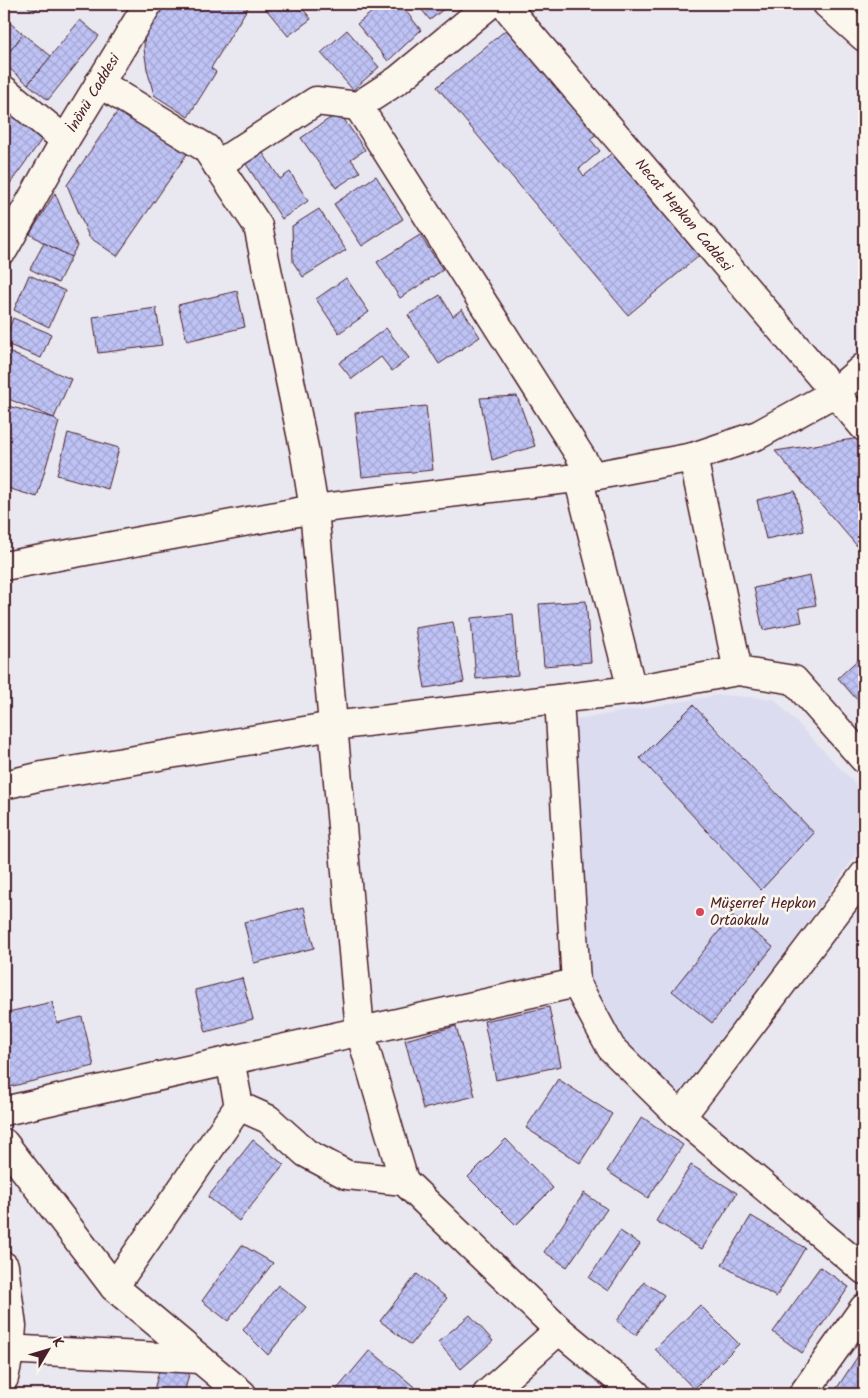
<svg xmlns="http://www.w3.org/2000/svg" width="868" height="1398" font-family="Kalam,sans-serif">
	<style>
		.built { fill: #dcdcf1 }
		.building { fill: url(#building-cross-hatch); stroke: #4a1f2b }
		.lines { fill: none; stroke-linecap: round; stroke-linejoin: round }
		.minor-casing { stroke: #4a1f2b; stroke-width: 31 }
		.minor { stroke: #fbf7ec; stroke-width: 28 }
		.poi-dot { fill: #d1495b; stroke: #fbf7ec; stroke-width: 2 }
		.labels { text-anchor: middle; stroke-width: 5; stroke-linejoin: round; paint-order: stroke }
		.street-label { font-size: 15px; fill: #4a1f2b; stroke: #fbf7ec }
		.poi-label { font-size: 15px; fill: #4a1f2b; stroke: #fbf7ec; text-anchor: start }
	</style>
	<defs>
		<pattern id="building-cross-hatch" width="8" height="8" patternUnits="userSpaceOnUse" patternTransform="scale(1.25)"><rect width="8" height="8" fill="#bec3f5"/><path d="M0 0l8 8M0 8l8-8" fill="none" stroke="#a5a7d2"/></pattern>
	</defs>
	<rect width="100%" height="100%" fill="#e9e7ef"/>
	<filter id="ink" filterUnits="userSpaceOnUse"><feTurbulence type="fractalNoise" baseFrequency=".02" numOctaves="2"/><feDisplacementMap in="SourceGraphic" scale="10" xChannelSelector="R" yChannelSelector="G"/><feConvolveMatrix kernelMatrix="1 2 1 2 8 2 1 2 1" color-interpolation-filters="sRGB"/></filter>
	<g filter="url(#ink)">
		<path class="built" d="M719,695L774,699L864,793V843L685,1098L616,1037L587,982L575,720Z"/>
		<g class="building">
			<path d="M25,4H41L34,12Z"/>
			<path d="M159,4H250L211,68L216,72L188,117L154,95L147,69L144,49L145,27Z"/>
			<path d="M262,4H299L311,19L288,36Z"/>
			<path d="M382,4H400L421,30L388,61L357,24Z"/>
			<path d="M417,4H450L430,20Z"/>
			<path d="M4,18L23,34L4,59Z"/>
			<path d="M80,20L99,36L48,100L28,84Z"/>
			<path d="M513,24L602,130L590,139L600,151L579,169L584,176L618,148L705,251L628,315L437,87Z"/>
			<path d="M347,30L379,67L353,90L321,53Z"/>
			<path d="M23,34L51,56L28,84L4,64V59Z"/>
			<path d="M122,105L189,151L117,256L89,237L67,185Z"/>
			<path d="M13,108L47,132L4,192V121Z"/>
			<path d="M339,112L365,150L351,159L360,172L336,188L301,138Z"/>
			<path d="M261,150L280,179L290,172L308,201L282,219L244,161Z"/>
			<path d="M376,176L403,219L362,246L334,204Z"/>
			<path d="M55,193L77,246L71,257L44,243L30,234Z"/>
			<path d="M319,209L346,250L303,277L293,262L292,226Z"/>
			<path d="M420,235L443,270L400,298L377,262Z"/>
			<path d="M44,243L71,257L58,283L30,269Z"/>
			<path d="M29,275L65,291L49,327L14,310Z"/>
			<path d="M346,278L369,312L339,333L316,299Z"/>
			<path d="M237,291L245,327L187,341L178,305Z"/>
			<path d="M440,295L453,316L462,309L480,337L439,364L408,315Z"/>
			<path d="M156,308L162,345L98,353L93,317Z"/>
			<path d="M13,318L51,334L41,358L4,343Z"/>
			<path d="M386,328L409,358L392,371L381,357L352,379L339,363Z"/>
			<path d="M4,350L71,379L54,418L4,397Z"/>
			<path d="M517,396L535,446L492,460L480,398Z"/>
			<path d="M4,405L54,418L59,422L37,497L4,487Z"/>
			<path d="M426,406L433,470L362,477L355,413Z"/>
			<path d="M68,433L119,448L108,489L57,475Z"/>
			<path d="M860,438L864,444V554L775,451Z"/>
			<path d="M795,491L804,531L766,539L757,500Z"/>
			<path d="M810,576L816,605L799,608L802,622L763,630L754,588Z"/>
			<path d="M586,601L591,662L544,666L539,604Z"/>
			<path d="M513,614L518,675L476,679L471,618Z"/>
			<path d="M453,622L464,682L425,688L415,628Z"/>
			<path d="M864,654V708L838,678Z"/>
			<path d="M693,705L814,833L761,890L640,758Z"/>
			<path d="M304,907L314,948L254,963L244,922Z"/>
			<path d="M732,915L773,947L712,1023L672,991Z"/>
			<path d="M242,978L253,1019L206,1032L195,990Z"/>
			<path d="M52,1002L57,1023L82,1017L94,1066L9,1087L4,1067V1013Z"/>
			<path d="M549,1007L561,1066L496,1080L484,1021Z"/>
			<path d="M456,1026L475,1096L423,1109L405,1040Z"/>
			<path d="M558,1079L612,1114L580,1163L526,1128Z"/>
			<path d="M642,1117L683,1145L648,1198L607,1171Z"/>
			<path d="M506,1139L553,1188L516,1225L468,1177Z"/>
			<path d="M253,1140L284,1165L239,1221L208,1197Z"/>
			<path d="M691,1165L737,1193L702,1249L656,1221Z"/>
			<path d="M584,1193L607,1209L567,1267L544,1252Z"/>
			<path d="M751,1216L805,1248L776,1297L722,1265Z"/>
			<path d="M620,1231L640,1244L608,1291L589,1278Z"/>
			<path d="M242,1245L273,1263L228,1321L202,1301Z"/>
			<path d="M820,1267L849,1287L802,1353L773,1332Z"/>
			<path d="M417,1274L447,1298L411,1345L380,1321Z"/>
			<path d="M644,1282L664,1295L636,1335L617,1321Z"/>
			<path d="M278,1285L306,1307L268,1355L243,1330Z"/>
			<path d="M700,1305L739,1344L694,1389L655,1349Z"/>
			<path d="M470,1315L493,1341L461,1369L438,1342Z"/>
			<path d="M864,1347V1394H833Z"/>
			<path d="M370,1350L418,1390L414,1394H333Z"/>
			<path d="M161,1363L190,1370L184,1394H153Z"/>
		</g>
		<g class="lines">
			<g class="minor-casing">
				<g id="minor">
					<path d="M504,4L864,427"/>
					<path d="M827,4L864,37"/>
					<path d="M99,83L206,148L258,226L304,448L314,509L360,1031L404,1181L559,1330L636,1394"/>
					<path d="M4,90L65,140"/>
					<path d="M358,106L593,476"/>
					<path d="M217,165L316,101L358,106L398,80L490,4"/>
					<path d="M4,249L65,140L148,4"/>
					<path d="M693,457L738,671"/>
					<path d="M578,477L632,690"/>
					<path d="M4,566L314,509L593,476L693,457L758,435L834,393L864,367"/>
					<path d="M559,699L576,983L611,1048L681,1117L864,1270"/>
					<path d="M4,785L42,776L333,726L632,690L738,671L794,680L864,759"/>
					<path d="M239,1106L268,1119L306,1153L347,1175L404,1181"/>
					<path d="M4,1111L576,983"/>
					<path d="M681,1117L864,875"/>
					<path d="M4,1143L114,1287L242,1394"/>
					<path d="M4,1266L12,1326L10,1350L4,1378"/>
					<path d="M114,1287L239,1106L230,1060"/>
					<path d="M4,1349L200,1359"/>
					<path d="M487,1394L559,1330"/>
					<path d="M803,1394L864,1308"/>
				</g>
			</g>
			<use href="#minor" class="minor"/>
		</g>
	</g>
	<circle class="poi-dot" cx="700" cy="912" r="5"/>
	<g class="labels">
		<g class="street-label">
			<text transform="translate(93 93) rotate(-59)" y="5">İnönü Caddesi</text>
			<text transform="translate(684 215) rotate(50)" y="5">Necat Hepkon Caddesi</text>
		</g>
		<g class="poi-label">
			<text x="710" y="908">Müşerref Hepkon<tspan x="710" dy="17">Ortaokulu</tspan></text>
		</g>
	</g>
	<rect width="868" height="1398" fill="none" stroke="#fbf7ec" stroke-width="20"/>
	<rect x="10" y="10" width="848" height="1378" fill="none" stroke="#4a1f2b" stroke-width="2" filter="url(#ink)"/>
	<g transform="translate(48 1350) rotate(52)" stroke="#fbf7ec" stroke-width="4" paint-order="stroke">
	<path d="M0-4L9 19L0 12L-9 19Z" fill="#4a1f2b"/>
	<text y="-8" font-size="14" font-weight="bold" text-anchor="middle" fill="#4a1f2b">K</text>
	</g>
</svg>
